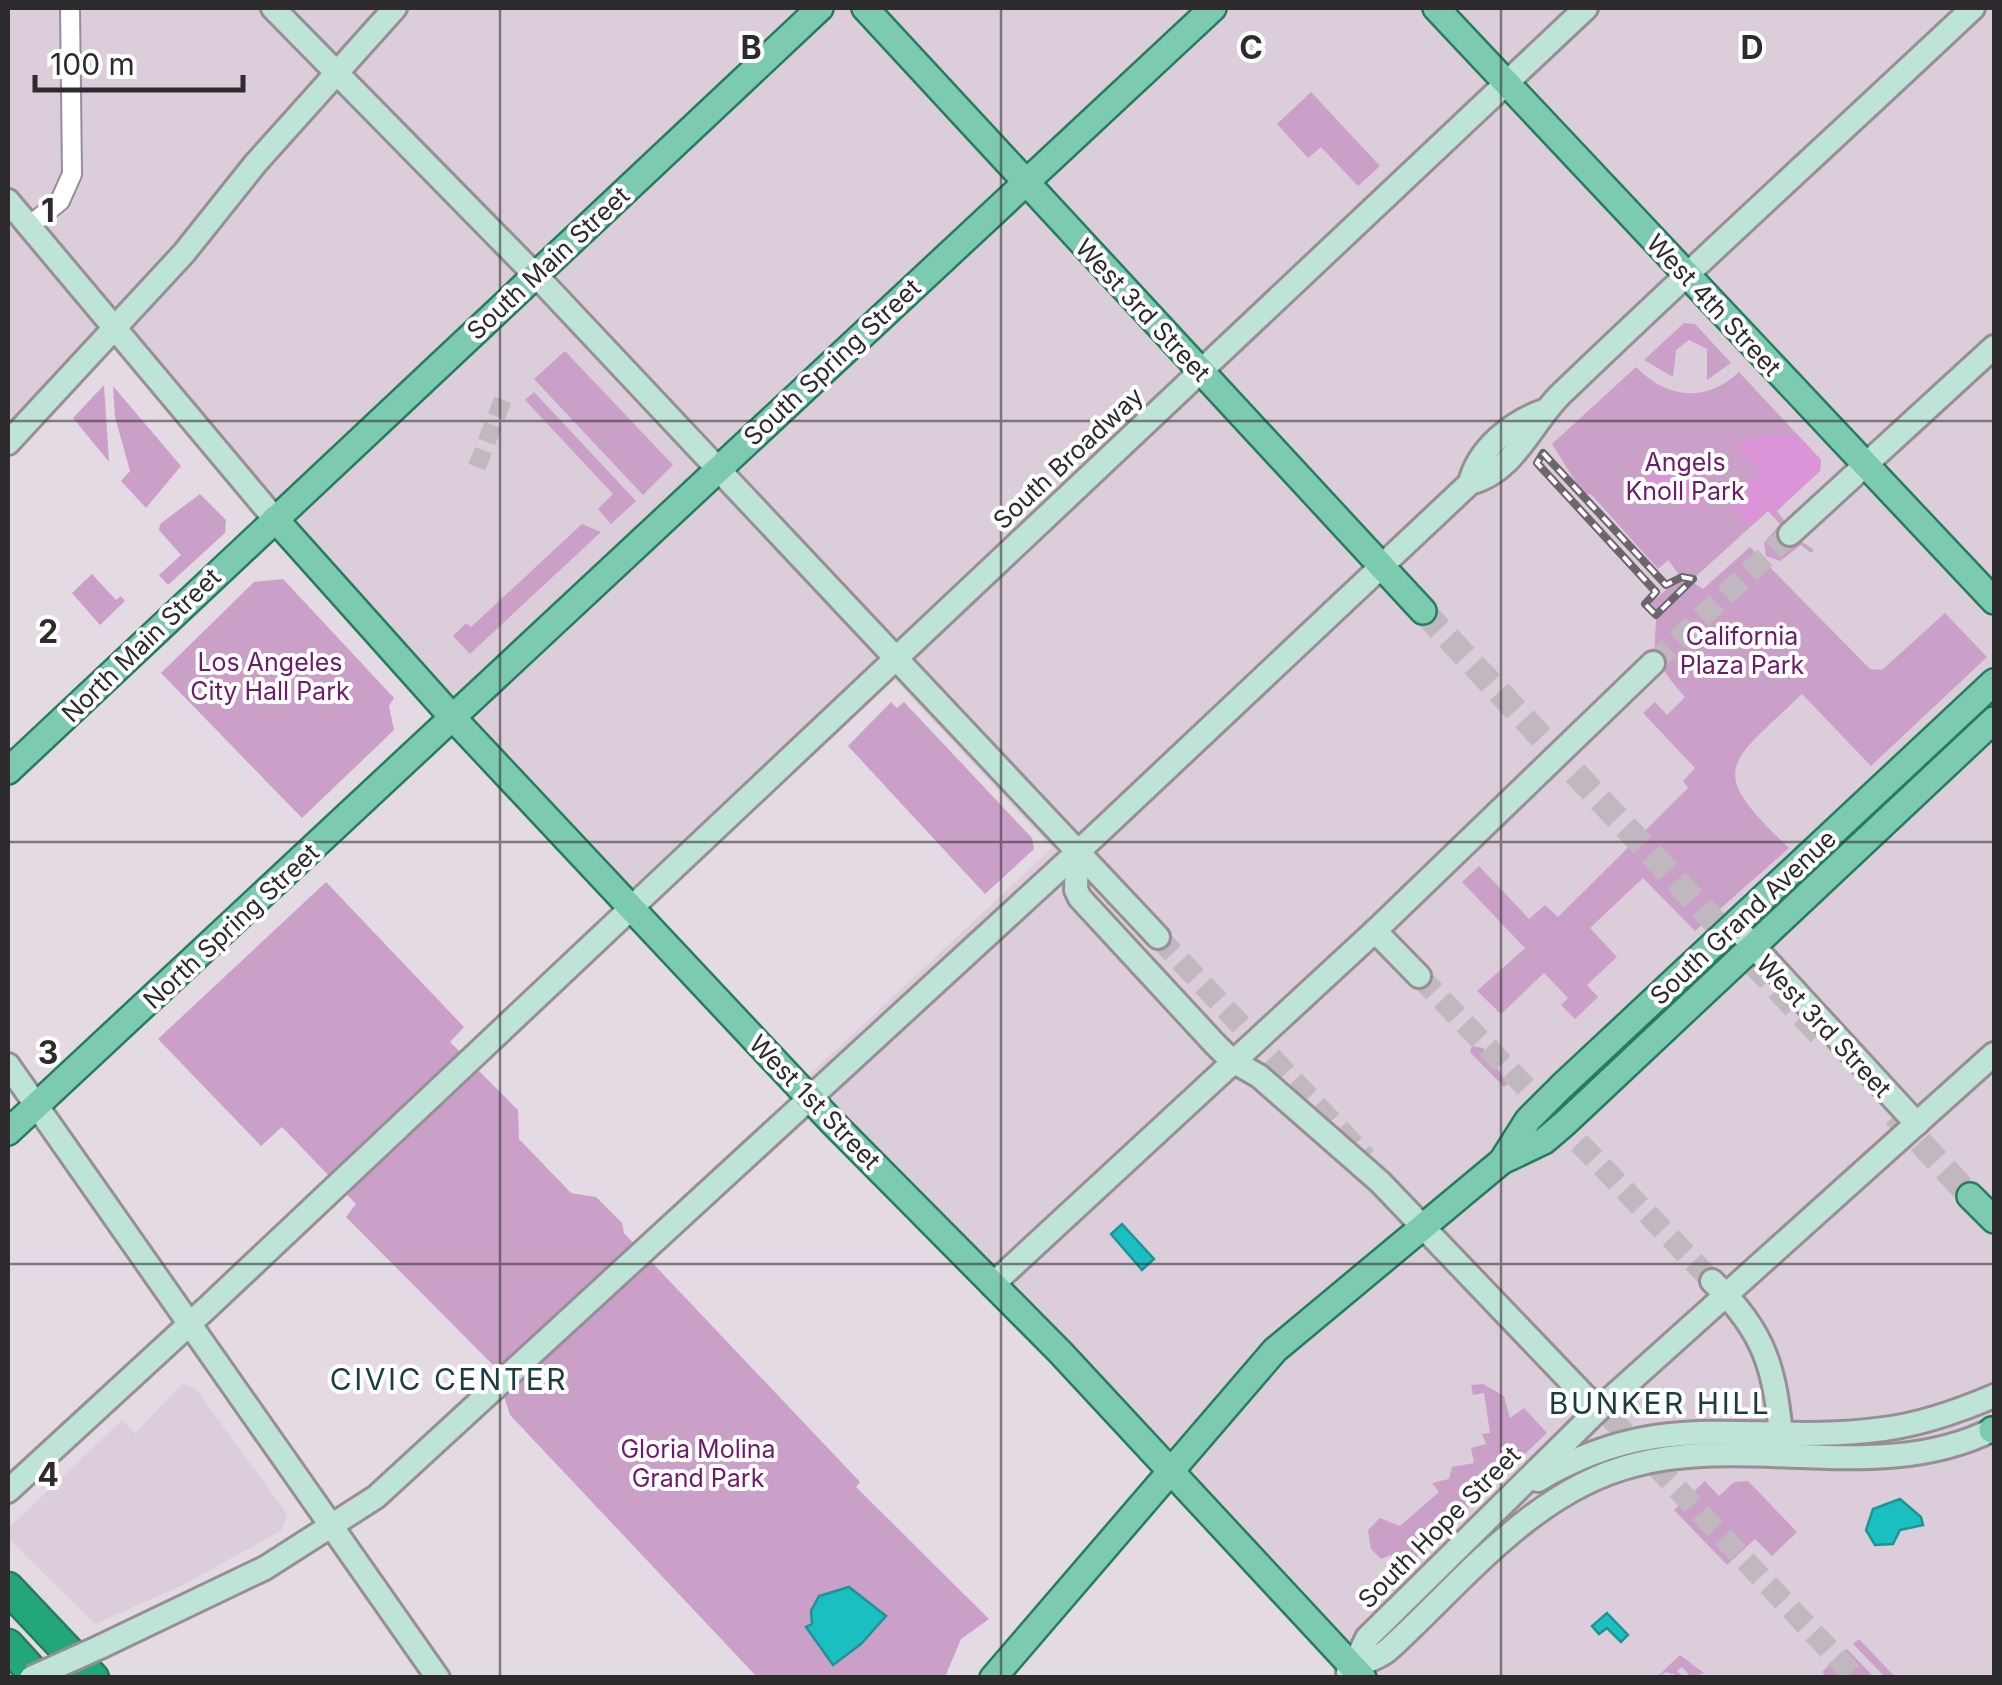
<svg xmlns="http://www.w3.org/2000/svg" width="2002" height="1685" font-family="Inter,sans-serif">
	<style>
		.built { fill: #dccdda }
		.green { fill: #cba0c8 }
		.forest { fill: #db94d7 }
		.water { fill: #19bfc1; stroke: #1f9395; stroke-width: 2.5 }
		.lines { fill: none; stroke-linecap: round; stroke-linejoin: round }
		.street-tunnel { stroke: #c0b7bf; stroke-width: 18; stroke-dasharray: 18 9; stroke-linecap: butt }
		.secondary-tunnel { stroke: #c0b7bf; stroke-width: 22; stroke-dasharray: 22 11; stroke-linecap: butt }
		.primary-tunnel { stroke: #c0b7bf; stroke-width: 25; stroke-dasharray: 25 12; stroke-linecap: butt }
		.street-casing { stroke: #978e96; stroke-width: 22 }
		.secondary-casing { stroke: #978e96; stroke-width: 28 }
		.primary-casing { stroke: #287b60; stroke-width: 30 }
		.highway-casing { stroke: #287b60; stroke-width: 35 }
		.street { stroke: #fff; stroke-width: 18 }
		.secondary { stroke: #bde4d7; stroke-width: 22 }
		.primary { stroke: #7ccab0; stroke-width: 25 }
		.highway { stroke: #24a67b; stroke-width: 30 }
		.rail-casing { stroke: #6b666b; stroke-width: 8 }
		.rail { stroke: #fff; stroke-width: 4; stroke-dasharray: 11; stroke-linecap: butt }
		.secondary-bridge-casing { stroke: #978e96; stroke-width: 28; stroke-linecap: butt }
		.secondary-bridge { stroke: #bde4d7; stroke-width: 22 }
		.grid { fill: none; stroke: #2e2b2e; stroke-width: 2.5; stroke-opacity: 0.55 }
		.labels { text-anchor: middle; stroke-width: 8; stroke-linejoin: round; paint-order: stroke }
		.street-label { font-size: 25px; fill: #2e2b2e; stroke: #fff }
		.park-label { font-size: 25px; fill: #6e1b6c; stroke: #fff }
		.quarter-label { font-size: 30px; letter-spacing: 2.5px; fill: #1b3d41; stroke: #fff }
		.grid-label { font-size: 32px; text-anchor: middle; font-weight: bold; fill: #2e2b2e; stroke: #fff; stroke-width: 8; stroke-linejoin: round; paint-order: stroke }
	</style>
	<rect width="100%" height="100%" fill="#e4dae3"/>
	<g class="built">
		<path d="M8,8H1994V1677H1374L808,1076L1052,848L894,679L649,907L289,518L128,330L8,457Z"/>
		<path d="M183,1383L196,1389L287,1514L282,1530L185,1584L95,1624L8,1538V1529L122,1420L135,1433Z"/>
	</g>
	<g class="green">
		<path d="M1311,92L1380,166L1358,186L1321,147L1308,158L1277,124Z"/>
		<path d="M1684,323L1695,324L1731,363L1707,380V349L1689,340L1676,350L1673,377L1644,360Z"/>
		<path d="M565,351L673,465L643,495L534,379Z"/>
		<path d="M1636,367C1667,399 1706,403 1739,372L1821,460L1820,471L1777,511L1798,539L1814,550L1811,553L1801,545L1780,561L1766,556L1764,543L1780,524L1768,511L1693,579L1681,577L1668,560L1658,569L1592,495L1582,492L1552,444Z"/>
		<path d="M104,385L109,462L73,418Z"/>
		<path d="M113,386L181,466L146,508L121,481L130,471L115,417Z"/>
		<path d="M534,392L636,501L611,524L598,509L613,494L525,400Z"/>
		<path d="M200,494L226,520L225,533L168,585L159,575L181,555L159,530L160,524Z"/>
		<path d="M582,524L601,532L470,654L453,636L466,623L471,627Z"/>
		<path d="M1750,547L1870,669L1882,670L1945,613L1987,657L1871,766L1802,694C1727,766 1705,768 1789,848L1695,931L1643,878L1590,928L1617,957L1587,985L1598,997L1575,1019L1561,1005L1568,998L1544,973L1501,1014L1477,991L1525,948L1462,882L1479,866L1529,919L1545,905L1558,917L1688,788L1683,781L1695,768L1643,713L1655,702L1667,715L1685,697C1672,682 1654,663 1655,641C1655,624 1659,619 1651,603L1675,582L1689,580L1703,589Z"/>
		<path d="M92,574L116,600L121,596L125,601L100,625L72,593Z"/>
		<path d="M283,579L394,698L389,706L394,730L302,818L161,673L254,582Z"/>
		<path d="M891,702L897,708L904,702L1032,838L1034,849L985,894L848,746Z"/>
		<path d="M326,882L464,1027L450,1042L518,1110L519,1139L571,1193L596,1197L622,1223L624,1233L860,1482L856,1487L989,1619L961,1639L945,1677H757L510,1415L494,1366L346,1217L356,1204L282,1127L261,1146L158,1039Z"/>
		<path d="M1472,1046L1483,1048L1508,1084L1504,1087L1470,1052Z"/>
		<path d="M1483,1384L1504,1396L1510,1418L1524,1408L1547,1433L1404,1569L1390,1555L1381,1559L1371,1549L1368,1530L1380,1518L1400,1526L1439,1492L1432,1483L1449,1479L1452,1467L1474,1463L1471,1448L1486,1444L1482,1434L1490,1433L1484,1393L1473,1395L1471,1385Z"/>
		<path d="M1705,1481L1719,1496L1734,1482L1748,1481L1797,1532L1772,1556L1755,1539L1727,1565L1674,1510Z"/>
		<path d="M1859,1639L1895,1677H1885L1853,1644Z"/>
		<path d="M1847,1649L1874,1677H1827L1822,1672Z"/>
		<path d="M1680,1655L1704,1673L1691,1677L1682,1667L1677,1671L1683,1677L1666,1672L1657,1677Z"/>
	</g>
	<g class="forest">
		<path d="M1798,435L1821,460L1820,471L1776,511L1772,507L1751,526L1734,509V493L1740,483L1757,478L1761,472L1735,447L1750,438Z"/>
		<path d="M1668,467C1687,473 1696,478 1706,496L1701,506L1682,507L1670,498L1645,505L1642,495L1646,480Z"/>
	</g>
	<g class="water">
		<path d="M1122,1224L1154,1259L1142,1270L1111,1234Z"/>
		<path d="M1900,1499L1921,1517L1923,1525L1900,1530L1893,1544L1875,1545L1866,1530L1873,1509Z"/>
		<path d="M849,1587L886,1616L861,1644L833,1665L806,1627L812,1624L811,1611L819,1596Z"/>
		<path d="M1607,1613L1628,1635L1621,1642L1607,1628L1599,1634L1592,1626Z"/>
	</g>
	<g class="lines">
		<g class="street-tunnel">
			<path d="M477,467L503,399"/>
			<path d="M1521,1142L1551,1116"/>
		</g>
		<g class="secondary-tunnel">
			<path d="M1653,663L1790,534"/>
			<path d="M1158,937L1366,1158"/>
			<path d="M1419,976L1712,1281"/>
			<path d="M1551,1116L1994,700"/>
			<path d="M1587,1393L1856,1678"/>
		</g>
		<g class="primary-tunnel">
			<path d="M1423,611L1820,1034"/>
			<path d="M1895,1115L1970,1196"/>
		</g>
		<g class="street-casing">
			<path id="street" d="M28,227L60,201L72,174L70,8"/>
		</g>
		<g class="secondary-casing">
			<g id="secondary">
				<path d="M273,8L546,286L1158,937"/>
				<path d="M8,201L275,519"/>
				<path d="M8,443L184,253L255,164L395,8"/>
				<path d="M1470,483C1478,449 1512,422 1544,411"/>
				<path d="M1790,534L1994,347"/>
				<path d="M1077,852L1076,890L1080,898L1214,1043L1231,1060L1259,1076L1380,1182L1598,1410"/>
				<path d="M1734,925L1917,1124"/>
				<path d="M1375,931L1419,976"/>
				<path d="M8,1065L438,1678"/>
				<path d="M1712,1281C1767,1333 1775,1371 1782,1444"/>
				<path d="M992,1285L1375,931L1653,663"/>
				<path d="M1538,1480C1665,1404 1752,1447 1884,1429C1923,1424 1959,1411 1994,1396"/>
				<path d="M8,1491L208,1307L1586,8"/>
				<path d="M100,1647L265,1568L376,1497L1094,837L1470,483C1515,471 1530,425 1560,395C1696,264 1836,137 1973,8"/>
				<path d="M1353,1667L1367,1638L1598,1410L1994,1054"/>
				<path d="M1348,1672C1360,1662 1376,1660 1388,1650C1463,1582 1532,1491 1634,1465C1751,1434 1882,1486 1994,1429"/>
			</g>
		</g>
		<g class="primary-casing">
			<g id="primary">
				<path d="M865,8L1423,611"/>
				<path d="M1436,8L1994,601"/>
				<path d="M275,519L454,719L832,1122L1060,1352L1363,1678"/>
				<path d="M8,771L820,8"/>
				<path d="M8,1132L1213,8"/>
				<path d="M1502,1161L1544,1141L1564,1124L1994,720"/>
				<path d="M1970,1196L1994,1220"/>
				<path d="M1992,1430H1994"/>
				<path d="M993,1678L1275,1350L1502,1161L1528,1120L1562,1086L1994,682"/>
			</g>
		</g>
		<g class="highway-casing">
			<g id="highway">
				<path d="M8,1588L93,1678"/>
				<path d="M8,1645L38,1678"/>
			</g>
		</g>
		<use href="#street" class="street"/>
		<use href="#secondary" class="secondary"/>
		<use href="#primary" class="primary"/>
		<use href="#highway" class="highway"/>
		<g class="rail-casing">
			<path id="rail" d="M1543,453L1666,585L1682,577L1693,579L1656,615L1645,604L1656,592L1537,463Z"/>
		</g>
		<use href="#rail" class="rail"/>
		<g class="secondary-bridge-casing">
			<path id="secondary-bridge" d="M31,1678L100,1647"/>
		</g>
		<use href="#secondary-bridge" class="secondary-bridge"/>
	</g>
	<path class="grid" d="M500,8V1678M1001,8V1678M1501,8V1678M8,421H1994M8,842H1994M8,1264H1994"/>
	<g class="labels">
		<g class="street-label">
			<text transform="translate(548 263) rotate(-43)" y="9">South Main Street</text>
			<text transform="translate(1714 305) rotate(47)" y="9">West 4th Street</text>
			<text transform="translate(1143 310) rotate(47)" y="9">West 3rd Street</text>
			<text transform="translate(832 362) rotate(-43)" y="9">South Spring Street</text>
			<text transform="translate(1068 458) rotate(-43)" y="9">South Broadway</text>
			<text transform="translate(141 645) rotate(-44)" y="9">North Main Street</text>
			<text transform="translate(1743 917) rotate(-43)" y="9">South Grand Avenue</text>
			<text transform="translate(231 926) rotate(-43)" y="9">North Spring Street</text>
			<text transform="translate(1824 1026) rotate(47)" y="9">West 3rd Street</text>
			<text transform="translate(815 1102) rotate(46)" y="9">West 1st Street</text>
			<text transform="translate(1439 1527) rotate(-45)" y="9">South Hope Street</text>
		</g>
		<g class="park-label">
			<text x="1685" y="471">Angels<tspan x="1685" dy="29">Knoll Park</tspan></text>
			<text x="1742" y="645">California<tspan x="1742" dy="29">Plaza Park</tspan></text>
			<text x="270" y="671">Los Angeles<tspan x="270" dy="29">City Hall Park</tspan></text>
			<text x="698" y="1458">Gloria Molina<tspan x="698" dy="29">Grand Park</tspan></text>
		</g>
		<g class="quarter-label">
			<text x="449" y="1390">CIVIC CENTER</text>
			<text x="1660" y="1414">BUNKER HILL</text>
		</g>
	</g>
	<g class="grid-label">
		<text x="751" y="59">B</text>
		<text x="1251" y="59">C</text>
		<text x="1752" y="59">D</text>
		<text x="48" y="222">1</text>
		<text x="48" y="643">2</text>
		<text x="48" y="1064">3</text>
		<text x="48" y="1486">4</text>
	</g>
	<rect width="2002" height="1685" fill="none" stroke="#2e2b2e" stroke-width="20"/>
	<path d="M35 75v15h208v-15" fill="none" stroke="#2e2b2e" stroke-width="5"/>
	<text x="50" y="75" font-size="30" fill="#2e2b2e" stroke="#ffffff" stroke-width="8" paint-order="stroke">100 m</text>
</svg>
